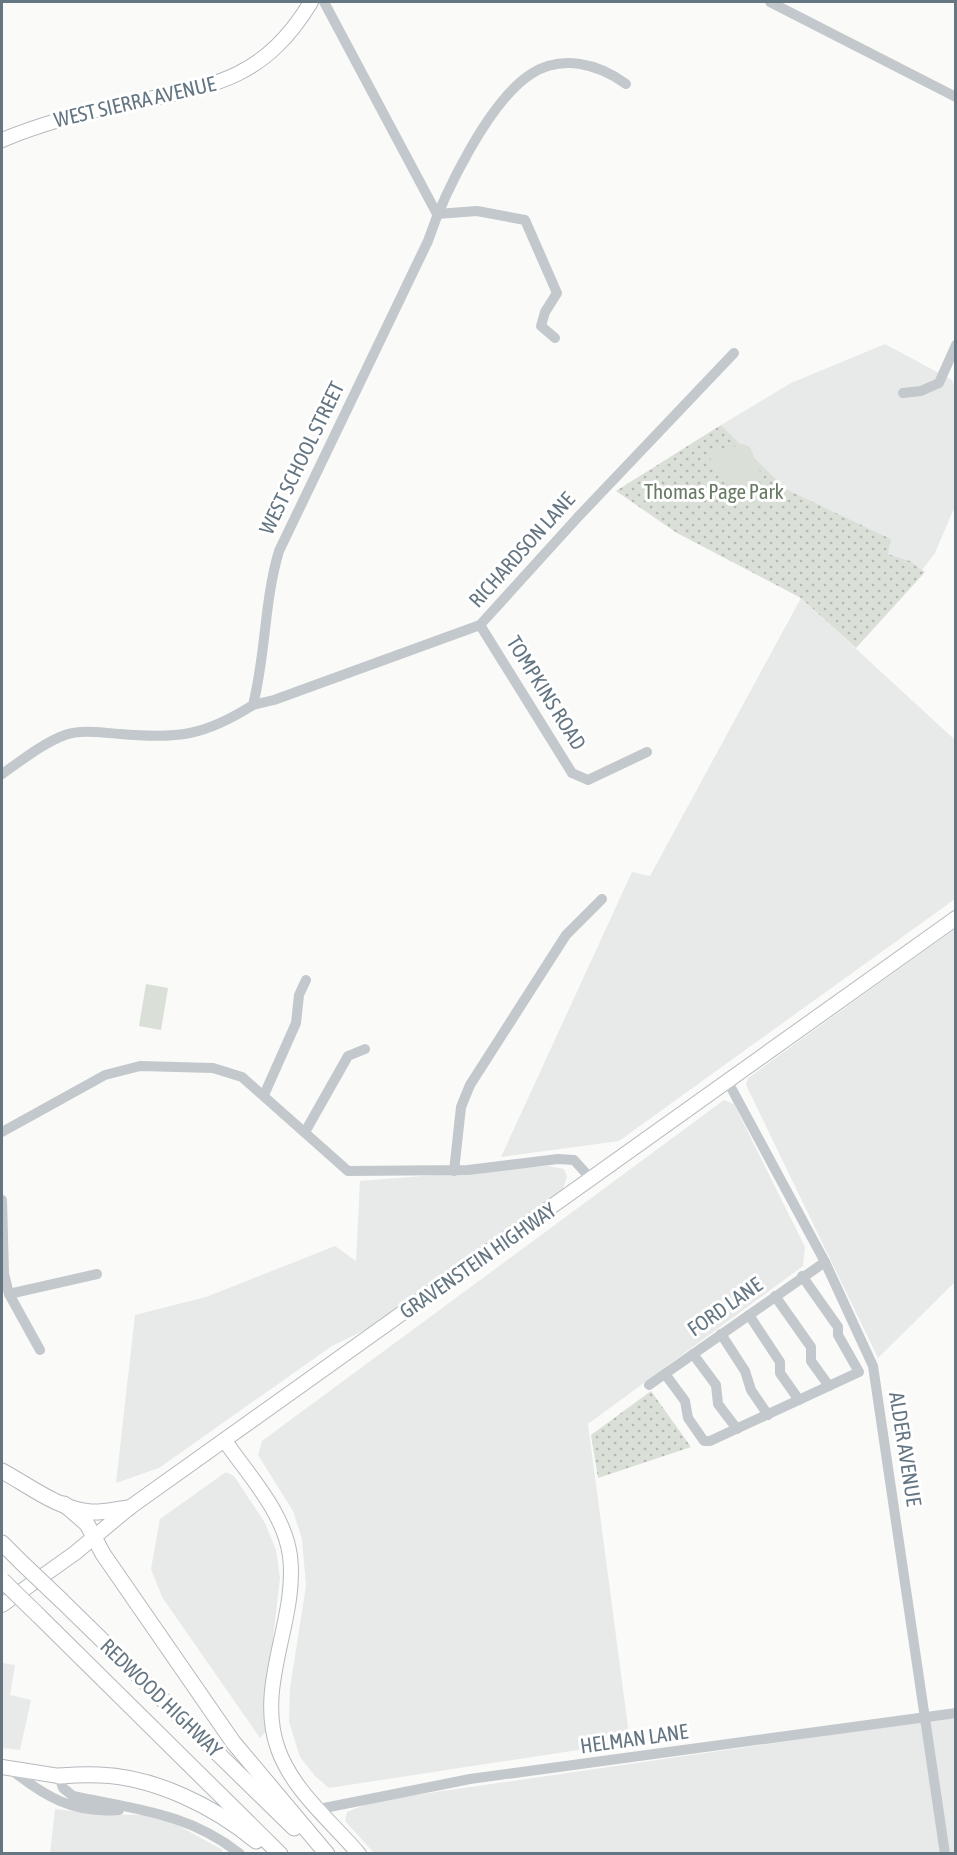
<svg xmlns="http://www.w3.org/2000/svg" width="957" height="1855" font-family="'Asap Condensed',sans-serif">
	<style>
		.built { fill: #e8e9e9 }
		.park { fill: url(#park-dots) }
		.garden { fill: #dadfd7 }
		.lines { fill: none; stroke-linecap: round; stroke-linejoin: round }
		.major-casing { stroke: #b5babe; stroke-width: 16 }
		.highway-casing { stroke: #b4b9bd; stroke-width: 17 }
		.minor { stroke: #c3c8cc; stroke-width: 10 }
		.major { stroke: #fff; stroke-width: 14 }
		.highway { stroke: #fff; stroke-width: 15 }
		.highway-bridge-casing { stroke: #b4b9bd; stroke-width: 17; stroke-linecap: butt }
		.highway-bridge { stroke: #fff; stroke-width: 15 }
		.labels { text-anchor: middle; stroke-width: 6; stroke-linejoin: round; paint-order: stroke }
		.street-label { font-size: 21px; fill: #657683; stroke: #fff }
		.park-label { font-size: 21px; fill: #687a64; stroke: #fff }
	</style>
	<defs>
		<pattern id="park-dots" width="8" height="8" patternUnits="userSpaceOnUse" patternTransform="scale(1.5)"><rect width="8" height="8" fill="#dadfd7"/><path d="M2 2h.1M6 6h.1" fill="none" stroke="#b4b9b4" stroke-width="1.8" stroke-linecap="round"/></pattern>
	</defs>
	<rect width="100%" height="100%" fill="#fafaf8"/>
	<g class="built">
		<path d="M885,344L952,380L956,392L955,506L935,553L922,570L910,561L888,554L891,539L786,489L721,425L791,383Z"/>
		<path d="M801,598L955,740V899L619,1141L501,1157L632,872L650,876Z"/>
		<path d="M955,928V1282L878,1358L746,1085L748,1078Z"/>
		<path d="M724,1100L734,1104L805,1247L803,1266L588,1424L630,1742L329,1788L315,1776L300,1757L289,1722L290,1688L306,1586L302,1539L293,1511L258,1455L262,1441Z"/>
		<path d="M548,1166L564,1169L567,1177L562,1191L369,1328L332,1346L159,1468L116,1483L135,1315L206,1297L335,1246L356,1261L360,1181Z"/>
		<path d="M226,1472L234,1476L265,1523L276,1550L280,1578L266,1699L267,1730L260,1738L162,1597L151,1569L160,1519Z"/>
		<path d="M2,1663L15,1665L10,1695L31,1700L20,1750L2,1748Z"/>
		<path d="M955,1717V1853H374L345,1821L347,1812L374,1801Z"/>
		<path d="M55,1809L98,1814L144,1815L166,1819L223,1850L220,1854H50Z"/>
	</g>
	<g class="park">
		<path d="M721,425L786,489L891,539L888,554L910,561L925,572L856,648L801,598L677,533L616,491Z"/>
		<path d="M651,1391L691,1447L598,1478L591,1435Z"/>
	</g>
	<g class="garden">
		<path d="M743,444L750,447L763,479C729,492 720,489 709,454Z"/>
		<path d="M146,984L168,988L161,1030L139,1026Z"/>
	</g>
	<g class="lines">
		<g class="major-casing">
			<g id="major">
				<path d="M2,140C43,123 88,111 133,102C215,86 264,79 311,2"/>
				<path d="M225,1441C249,1476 284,1512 290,1556C298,1620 255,1685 278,1749C293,1791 331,1821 359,1854"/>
				<path d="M2,1605L75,1553L129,1508L956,918"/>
				<path d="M2,1767L59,1776"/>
			</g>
		</g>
		<g class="highway-casing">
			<g id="highway">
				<path d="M2,1471C28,1485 60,1510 91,1512C103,1513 117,1509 129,1508"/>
				<path d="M64,1504L87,1524L103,1554L233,1742L327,1854"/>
				<path d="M2,1543L21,1562"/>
				<path d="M62,1601L294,1828"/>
				<path d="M38,1615L280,1854"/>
				<path d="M59,1776C72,1775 87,1774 100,1775C155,1777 215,1807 256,1841"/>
			</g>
		</g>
		<g class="minor">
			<path d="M324,2L437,214"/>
			<path d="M770,2L956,97"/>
			<path d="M437,214L477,211L525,220L557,293L545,312L541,326L555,338"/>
			<path d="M903,393L921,391L939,383L956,345"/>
			<path d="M480,625L572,773L588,780L647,752"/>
			<path d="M253,705L274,700L480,625L578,517L734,353"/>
			<path d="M2,774C21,761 43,743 65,735C81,729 104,733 120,734C178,739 204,736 253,705C266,654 264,601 279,551L428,241C444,193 489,101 531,74C562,54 599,64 626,84"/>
			<path d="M728,1082L825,1262L873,1366L945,1854"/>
			<path d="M264,1095L296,1023L299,995L306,980"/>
			<path d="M2,1132L105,1075L140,1066L213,1068L242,1077L348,1171L468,1170L558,1159L574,1160L592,1180"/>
			<path d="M305,1132L348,1056L365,1049"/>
			<path d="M454,1171L461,1107L470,1085L566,935L602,899"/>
			<path d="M2,1200L4,1274L9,1294L40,1350"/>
			<path d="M9,1294L97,1274"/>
			<path d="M775,1296L811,1347V1361L829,1386"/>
			<path d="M749,1315L780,1362V1373L799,1400"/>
			<path d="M721,1334L745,1371L751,1390L768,1415"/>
			<path d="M693,1354L716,1385L718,1404L737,1429"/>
			<path d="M665,1374L685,1401L688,1418L704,1441H710L859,1372L838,1335V1327L802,1276"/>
			<path d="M649,1385L825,1262"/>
			<path d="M9,1768C44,1796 73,1814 119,1810"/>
			<path d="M59,1776L63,1788L73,1796C134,1809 189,1813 240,1854"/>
			<path d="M319,1809L470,1779L956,1713"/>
		</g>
		<use href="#major" class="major"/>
		<use href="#highway" class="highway"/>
		<g class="highway-bridge-casing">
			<g id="highway-bridge">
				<path d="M21,1562L62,1601"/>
				<path d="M2,1580L38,1615"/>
			</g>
		</g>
		<use href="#highway-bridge" class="highway-bridge"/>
	</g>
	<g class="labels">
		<g class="street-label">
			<text transform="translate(135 102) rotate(-13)" y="7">WEST SIERRA AVENUE</text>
			<text transform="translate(302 458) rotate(-64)" y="7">WEST SCHOOL STREET</text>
			<text transform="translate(522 550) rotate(-48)" y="7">RICHARDSON LANE</text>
			<text transform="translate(546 693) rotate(58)" y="7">TOMPKINS ROAD</text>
			<text transform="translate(478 1261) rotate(-35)" y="7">GRAVENSTEIN HIGHWAY</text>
			<text transform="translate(725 1307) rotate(-35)" y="7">FORD LANE</text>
			<text transform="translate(905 1449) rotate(81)" y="7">ALDER AVENUE</text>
			<text transform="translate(161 1698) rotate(44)" y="7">REDWOOD HIGHWAY</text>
			<text transform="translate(634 1739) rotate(-8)" y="7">HELMAN LANE</text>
		</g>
		<g class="park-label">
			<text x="714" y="499">Thomas Page Park</text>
		</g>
	</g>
	<rect width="957" height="1855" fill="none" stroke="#657683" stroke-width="6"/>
</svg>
